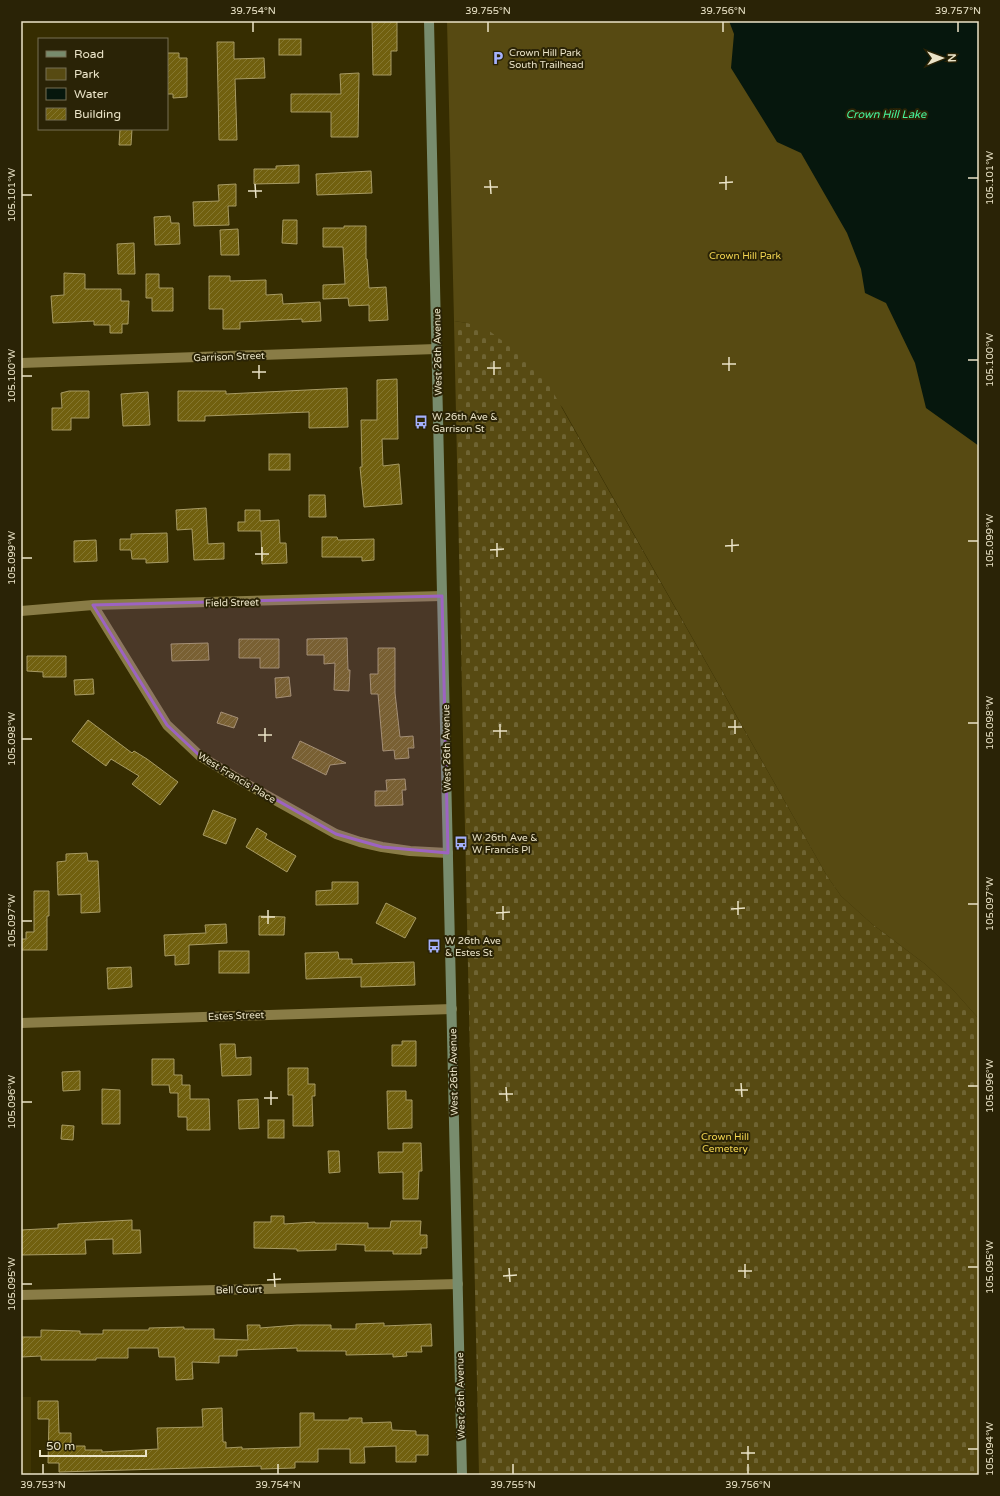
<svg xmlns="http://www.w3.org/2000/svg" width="1000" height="1496" font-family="'Varela Round',sans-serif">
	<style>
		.built { fill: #403604 }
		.green { fill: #574a12 }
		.cemetery { fill: url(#cemetery-stones) }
		.water { fill: #06170d }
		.building { fill: url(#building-hatch); stroke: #a89b64 }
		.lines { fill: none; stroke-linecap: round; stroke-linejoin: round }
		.street { stroke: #897c46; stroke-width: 10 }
		.secondary { stroke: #788c6d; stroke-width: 10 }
		.marked { fill: #9d63c2; fill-opacity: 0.2; stroke: #9d63c2; stroke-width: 3; stroke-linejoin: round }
		.ticks { fill: none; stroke: #ebe4c8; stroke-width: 1.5 }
		.labels { text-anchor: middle; stroke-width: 4; stroke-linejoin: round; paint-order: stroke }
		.poi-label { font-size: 10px; fill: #ebe4c8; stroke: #2a2306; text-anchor: start }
		.park-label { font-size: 10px; fill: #f4d651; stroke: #2a2306 }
		.street-label { font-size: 10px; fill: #ebe4c8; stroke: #2a2306 }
		.water-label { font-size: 11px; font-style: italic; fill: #47f89f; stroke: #2a2306 }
		.neatline { fill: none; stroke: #ebe4c8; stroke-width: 1.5 }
		.ticks-label { font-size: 10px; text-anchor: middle; fill: #ebe4c8 }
	</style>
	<defs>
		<pattern id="cemetery-stones" width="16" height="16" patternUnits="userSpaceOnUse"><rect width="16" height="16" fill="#574a12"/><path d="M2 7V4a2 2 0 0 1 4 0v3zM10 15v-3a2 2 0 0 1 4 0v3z" fill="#6f6433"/></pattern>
		<pattern id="building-hatch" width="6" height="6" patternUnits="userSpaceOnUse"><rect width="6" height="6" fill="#71600f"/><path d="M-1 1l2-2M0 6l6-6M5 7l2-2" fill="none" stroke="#857730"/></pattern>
	</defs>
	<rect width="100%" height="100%" fill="#362d01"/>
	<path class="built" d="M31,1397V1475H21V1397Z"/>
	<path class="green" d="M447,21H979V1019L954,991L925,964L872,924L841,896L827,876L562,407L467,323L454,321Z"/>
	<path class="cemetery" d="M454,321L467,323L488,330L529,361L545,378L827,876L841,896L872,924L925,964L954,991L979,1019V1475H479Z"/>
	<path class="water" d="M729,21H979V446L926,408L915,363L886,303L865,293L861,269L847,233L801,153L777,142L731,68L734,34Z"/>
	<g class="building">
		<path d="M372,21H397V51H391V75H373Z"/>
		<rect x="279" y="39" width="22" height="16"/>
		<path d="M217,42H234V59L264,58L265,78L235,79L237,140H219Z"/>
		<path d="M167,53H179V58H187V97L173,98V94H167Z"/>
		<path d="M359,73L358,137H331V112H291V94H341L340,74Z"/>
		<path d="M120,129H132L131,145H119Z"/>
		<path d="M299,165V183L254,184V169H276V166Z"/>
		<path d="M371,171L372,193L317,195L316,174Z"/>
		<path d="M236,184V206H228L229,225L194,226L193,202L219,201L218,185Z"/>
		<path d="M170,216L171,223H179L180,244L155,245L154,217Z"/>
		<path d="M283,220H297V244L282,243Z"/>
		<path d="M344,226H366V259H367L369,288L386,287L388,320L369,321V305L349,306L348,298L323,299V285L345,284L343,247H323V228H344Z"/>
		<path d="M238,229L239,255H221L220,230Z"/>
		<path d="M134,243L135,274H118L117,244Z"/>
		<path d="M64,273L85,274V289H121V301H129L128,324H122V333H110V325H94V321L53,323L51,296L64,295Z"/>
		<path d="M146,274H159V288H173V311H152V298H146Z"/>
		<path d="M209,276H230V281L266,280V295L282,294L283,304L320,302L321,321L302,322V319L240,322V329H223V309H209Z"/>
		<path d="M397,379L398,439H382L383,466L399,464L402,504L364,507L360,467H362L361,420H377V380Z"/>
		<path d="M347,388L348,427L309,428V412L205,416V421H178V391H226V394Z"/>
		<path d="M69,391H89V418H71V430H52V408H62L61,393Z"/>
		<path d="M148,392L150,425L123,426L121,394Z"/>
		<rect x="269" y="454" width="21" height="16"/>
		<path d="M309,495H325L326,517H309Z"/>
		<path d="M206,508L208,544L224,543V559L194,560L192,529L177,530L176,510Z"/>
		<path d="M245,510H260V521L279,520L280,543H286L287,563L262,564L261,531H238V522H245Z"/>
		<path d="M167,533L168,562L146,563V559H132L131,550H120V539H131V534Z"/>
		<path d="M322,537H337L338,540L374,539V560L362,561V557H322Z"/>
		<path d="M96,540L97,561L74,562V541Z"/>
		<path d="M347,638L348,670H350L349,691L334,690L335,663L324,664V655H307V639Z"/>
		<path d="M239,639H279V668H260V658H239Z"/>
		<path d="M208,643L209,660L172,661L171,644Z"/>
		<path d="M378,648H395V693L400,737L413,736L414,748H408L409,758L395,759L394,750L383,751L378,694H371L370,674H378Z"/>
		<path d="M27,656H66V677H43V672L27,671Z"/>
		<path d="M289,677L291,696L276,698L275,678Z"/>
		<path d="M93,679L94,694L75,695L74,680Z"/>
		<path d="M221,712L238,718L234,728L217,723Z"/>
		<path d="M88,720L132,753L134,751L147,759L178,782L160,805L132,784L139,776L111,759L106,766L72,741Z"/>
		<path d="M300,741L346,763L330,765L326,775L292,758Z"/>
		<path d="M405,779L406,790H402L403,805L375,806V791H387L386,780Z"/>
		<path d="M213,810L236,819L226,844L203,835Z"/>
		<path d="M257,828L267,834L265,838L296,856L287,872L246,847Z"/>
		<path d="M87,853L88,861H98L100,912L81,913V894L58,895L57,862L66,861V854Z"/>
		<path d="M332,882H358V904L316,905V891L332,890Z"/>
		<path d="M34,891H49V916H47V950H21V939H26V932H34Z"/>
		<path d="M386,903L416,918L405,938L376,923Z"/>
		<path d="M259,916L285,917L284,935H259Z"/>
		<path d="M226,924L227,943L189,945V964L175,965V955L165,956L164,935L206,933L205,925Z"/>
		<rect x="219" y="951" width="30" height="22"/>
		<path d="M338,952L339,959H352V964L414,962L415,985L361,987V977L306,979L305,953Z"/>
		<path d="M131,967L132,987L108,989L107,968Z"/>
		<path d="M402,1041H416V1066H392V1045H402Z"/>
		<path d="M220,1044H235L236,1058L251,1057V1075L222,1076Z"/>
		<path d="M152,1059H174V1075H182V1085H190V1099H209L210,1130H187V1117H178V1093H170L169,1085H152Z"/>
		<path d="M288,1068H308V1084H315V1096H312L313,1126H293V1095H288Z"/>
		<path d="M80,1071V1090L63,1091L62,1072Z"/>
		<path d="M102,1089L120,1090V1124H102Z"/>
		<path d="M387,1091H406V1100H412V1128L388,1129Z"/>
		<path d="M258,1099L259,1128L239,1129L238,1100Z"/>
		<rect x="268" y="1120" width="16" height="18"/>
		<path d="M62,1125L74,1126L73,1140L61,1139Z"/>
		<path d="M403,1143H421L422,1171H419L418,1199H403V1172L379,1173L378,1152H403Z"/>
		<path d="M328,1151H339L340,1172L329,1173Z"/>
		<path d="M271,1216H284V1224L315,1222V1223H368V1228H390L391,1221H421L420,1235H427V1248H421V1254H393V1251H365V1245L336,1244V1250L297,1251V1249L254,1248V1222H271Z"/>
		<path d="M132,1220V1230H140L141,1253L113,1254V1239L85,1240L86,1254L21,1255V1230L58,1228V1224Z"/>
		<path d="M384,1323V1326L431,1324L432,1346H421L422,1352H406L407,1356L393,1357V1354L346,1355V1351H297V1348L237,1350V1356H219V1363L192,1362L193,1379L176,1380L175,1357H159L158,1348H128V1358H96V1360H41V1356L21,1357V1337H41V1330L80,1331V1334H103V1330H149V1328L184,1327V1329H214V1339L248,1340L247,1325H260V1328L297,1325H331V1329H356V1324Z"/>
		<path d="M38,1401H58L59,1433H71V1446H85V1450H102V1452L158,1449L157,1428L203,1427L202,1409L222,1408L223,1442H226V1448L242,1447V1449L300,1447V1413H314V1420H349V1418H362V1423L391,1422L392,1430L416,1431V1435H428V1455H416V1462H396V1446L364,1447L365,1463H350V1449H318V1462H295V1468L261,1469V1466L59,1472V1463H48L49,1419H38Z"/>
	</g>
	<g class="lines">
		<g class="street">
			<path d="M21,363L436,349"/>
			<path d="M93,605L167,725L200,756L243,782L336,834L360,842L382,847L410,851L448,853"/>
			<path d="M21,611L93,605L442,596"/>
			<path d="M21,1023L452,1009"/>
			<path d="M21,1295L458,1284"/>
		</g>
		<path class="secondary" d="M429,21L462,1475"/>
	</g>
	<path class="marked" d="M442,596L448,853L382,847L336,834L200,756L167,725L93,605Z"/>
	<path class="ticks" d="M253,22V32M488,22V32M723,22V32M958,22V32M726,176V190M968,178H978M490,180L491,194M719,183L733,182M255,184L256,198M484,187H498M248,191H262M22,195H32M729,357V371M968,360H978M494,361V375M722,364H736M259,365V379M487,368H501M252,372H266M22,376H32M732,539V552M968,541H978M497,543V557M725,546L739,545M262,547V561M490,550L504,549M255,554H269M22,558H32M735,720V734M968,723H978M500,724V738M728,727H742M265,728V742M493,731H507M258,735H272M22,739H32M738,901V915M968,904H978M503,906V920M731,909L745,908M268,910V924M496,913L510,912M261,917H275M22,921H32M741,1083L742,1097M968,1086H978M506,1087L507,1101M735,1090H748M271,1091V1105M499,1094H513M264,1098H278M22,1102H32M745,1264V1278M968,1267H978M509,1268L510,1282M738,1271H752M274,1273L275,1287M503,1276L517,1275M267,1280L281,1279M22,1284H32M748,1446V1460M968,1449H978M741,1453H755M43,1464V1474M278,1464V1474M513,1464V1474M748,1464V1474"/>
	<defs>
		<g id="parking-bare" transform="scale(1.08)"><path d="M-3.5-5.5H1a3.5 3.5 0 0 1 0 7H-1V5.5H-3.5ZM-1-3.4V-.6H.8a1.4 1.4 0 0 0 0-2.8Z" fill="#a5b1fc" stroke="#2a2306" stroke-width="2.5" paint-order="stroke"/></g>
		<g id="bus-bare" transform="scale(1.08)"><path d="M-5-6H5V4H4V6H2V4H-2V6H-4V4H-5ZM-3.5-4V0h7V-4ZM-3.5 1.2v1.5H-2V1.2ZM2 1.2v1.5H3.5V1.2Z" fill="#a5b1fc" stroke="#2a2306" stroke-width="2.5" paint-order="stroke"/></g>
	</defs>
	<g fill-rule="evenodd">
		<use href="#parking-bare" x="498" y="58"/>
		<use href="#bus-bare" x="421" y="422"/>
		<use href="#bus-bare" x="461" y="843"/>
		<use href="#bus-bare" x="434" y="946"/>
	</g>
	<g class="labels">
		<g class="poi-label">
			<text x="509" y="56">Crown Hill Park<tspan x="509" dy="12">South Trailhead</tspan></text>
			<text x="432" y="420">W 26th Ave &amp;<tspan x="432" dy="12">Garrison St</tspan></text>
			<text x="472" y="841">W 26th Ave &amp;<tspan x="472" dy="12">W Francis Pl</tspan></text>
			<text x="445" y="944">W 26th Ave<tspan x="445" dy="12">&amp; Estes St</tspan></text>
		</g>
		<g class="park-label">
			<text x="745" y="259">Crown Hill Park</text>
			<text x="725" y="1140">Crown Hill<tspan x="725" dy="12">Cemetery</tspan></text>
		</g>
		<g class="street-label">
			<text transform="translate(437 352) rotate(-91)" y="4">West 26th Avenue</text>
			<text transform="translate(229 356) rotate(-2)" y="4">Garrison Street</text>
			<text transform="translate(232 602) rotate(-1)" y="4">Field Street</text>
			<text transform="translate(446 748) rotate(-91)" y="4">West 26th Avenue</text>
			<text transform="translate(237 777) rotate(31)" y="4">West Francis Place</text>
			<text transform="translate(236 1015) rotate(-2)" y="4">Estes Street</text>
			<text transform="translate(453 1072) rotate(-91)" y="4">West 26th Avenue</text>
			<text transform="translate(239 1289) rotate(-1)" y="4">Bell Court</text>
			<text transform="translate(460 1396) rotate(-91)" y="4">West 26th Avenue</text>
		</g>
		<g class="water-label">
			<text x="886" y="118">Crown Hill Lake</text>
		</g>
	</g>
	<rect width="1000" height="1496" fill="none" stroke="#2a2306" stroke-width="44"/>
	<rect x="38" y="38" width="130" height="92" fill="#2a2306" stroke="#777054"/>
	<rect x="46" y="51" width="20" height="6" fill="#788c6d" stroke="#777054"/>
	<text x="74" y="58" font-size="12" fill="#ebe4c8">Road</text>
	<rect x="46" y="68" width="20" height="12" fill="#574a12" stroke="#777054"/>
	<text x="74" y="78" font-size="12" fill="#ebe4c8">Park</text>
	<rect x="46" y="88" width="20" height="12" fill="#06170d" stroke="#777054"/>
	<text x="74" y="98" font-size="12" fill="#ebe4c8">Water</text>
	<rect x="46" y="108" width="20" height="12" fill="url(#building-hatch)" stroke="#777054"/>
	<text x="74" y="118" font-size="12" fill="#ebe4c8">Building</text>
	<g transform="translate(942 58) rotate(89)" stroke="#2a2306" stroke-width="3" paint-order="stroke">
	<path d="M0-3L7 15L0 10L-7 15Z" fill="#ebe4c8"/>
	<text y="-6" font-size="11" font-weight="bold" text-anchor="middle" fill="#ebe4c8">N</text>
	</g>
	<path d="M40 1450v6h106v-6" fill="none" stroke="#ebe4c8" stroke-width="2"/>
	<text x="46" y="1450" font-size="12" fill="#ebe4c8" stroke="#2a2306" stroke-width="3" paint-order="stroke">50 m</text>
	<rect x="22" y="22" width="956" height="1452" class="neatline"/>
	<g class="ticks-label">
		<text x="253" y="14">39.754°N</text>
		<text x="488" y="14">39.755°N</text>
		<text x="723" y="14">39.756°N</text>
		<text x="958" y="14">39.757°N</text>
		<text transform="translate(989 178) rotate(-90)" y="4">105.101°W</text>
		<text transform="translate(11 195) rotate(-90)" y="4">105.101°W</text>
		<text transform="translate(989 360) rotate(-90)" y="4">105.100°W</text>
		<text transform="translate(11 376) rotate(-90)" y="4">105.100°W</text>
		<text transform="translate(989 541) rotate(-90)" y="4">105.099°W</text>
		<text transform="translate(11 558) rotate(-90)" y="4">105.099°W</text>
		<text transform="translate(989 723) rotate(-90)" y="4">105.098°W</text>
		<text transform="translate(11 739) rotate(-90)" y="4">105.098°W</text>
		<text transform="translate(989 904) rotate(-90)" y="4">105.097°W</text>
		<text transform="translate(11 921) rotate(-90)" y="4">105.097°W</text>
		<text transform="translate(989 1086) rotate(-90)" y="4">105.096°W</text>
		<text transform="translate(11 1102) rotate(-90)" y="4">105.096°W</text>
		<text transform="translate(989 1267) rotate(-90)" y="4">105.095°W</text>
		<text transform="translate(11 1284) rotate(-90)" y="4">105.095°W</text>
		<text transform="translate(989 1449) rotate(-90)" y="4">105.094°W</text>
		<text x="43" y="1488">39.753°N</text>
		<text x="278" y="1488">39.754°N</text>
		<text x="513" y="1488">39.755°N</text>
		<text x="748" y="1488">39.756°N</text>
	</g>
</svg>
